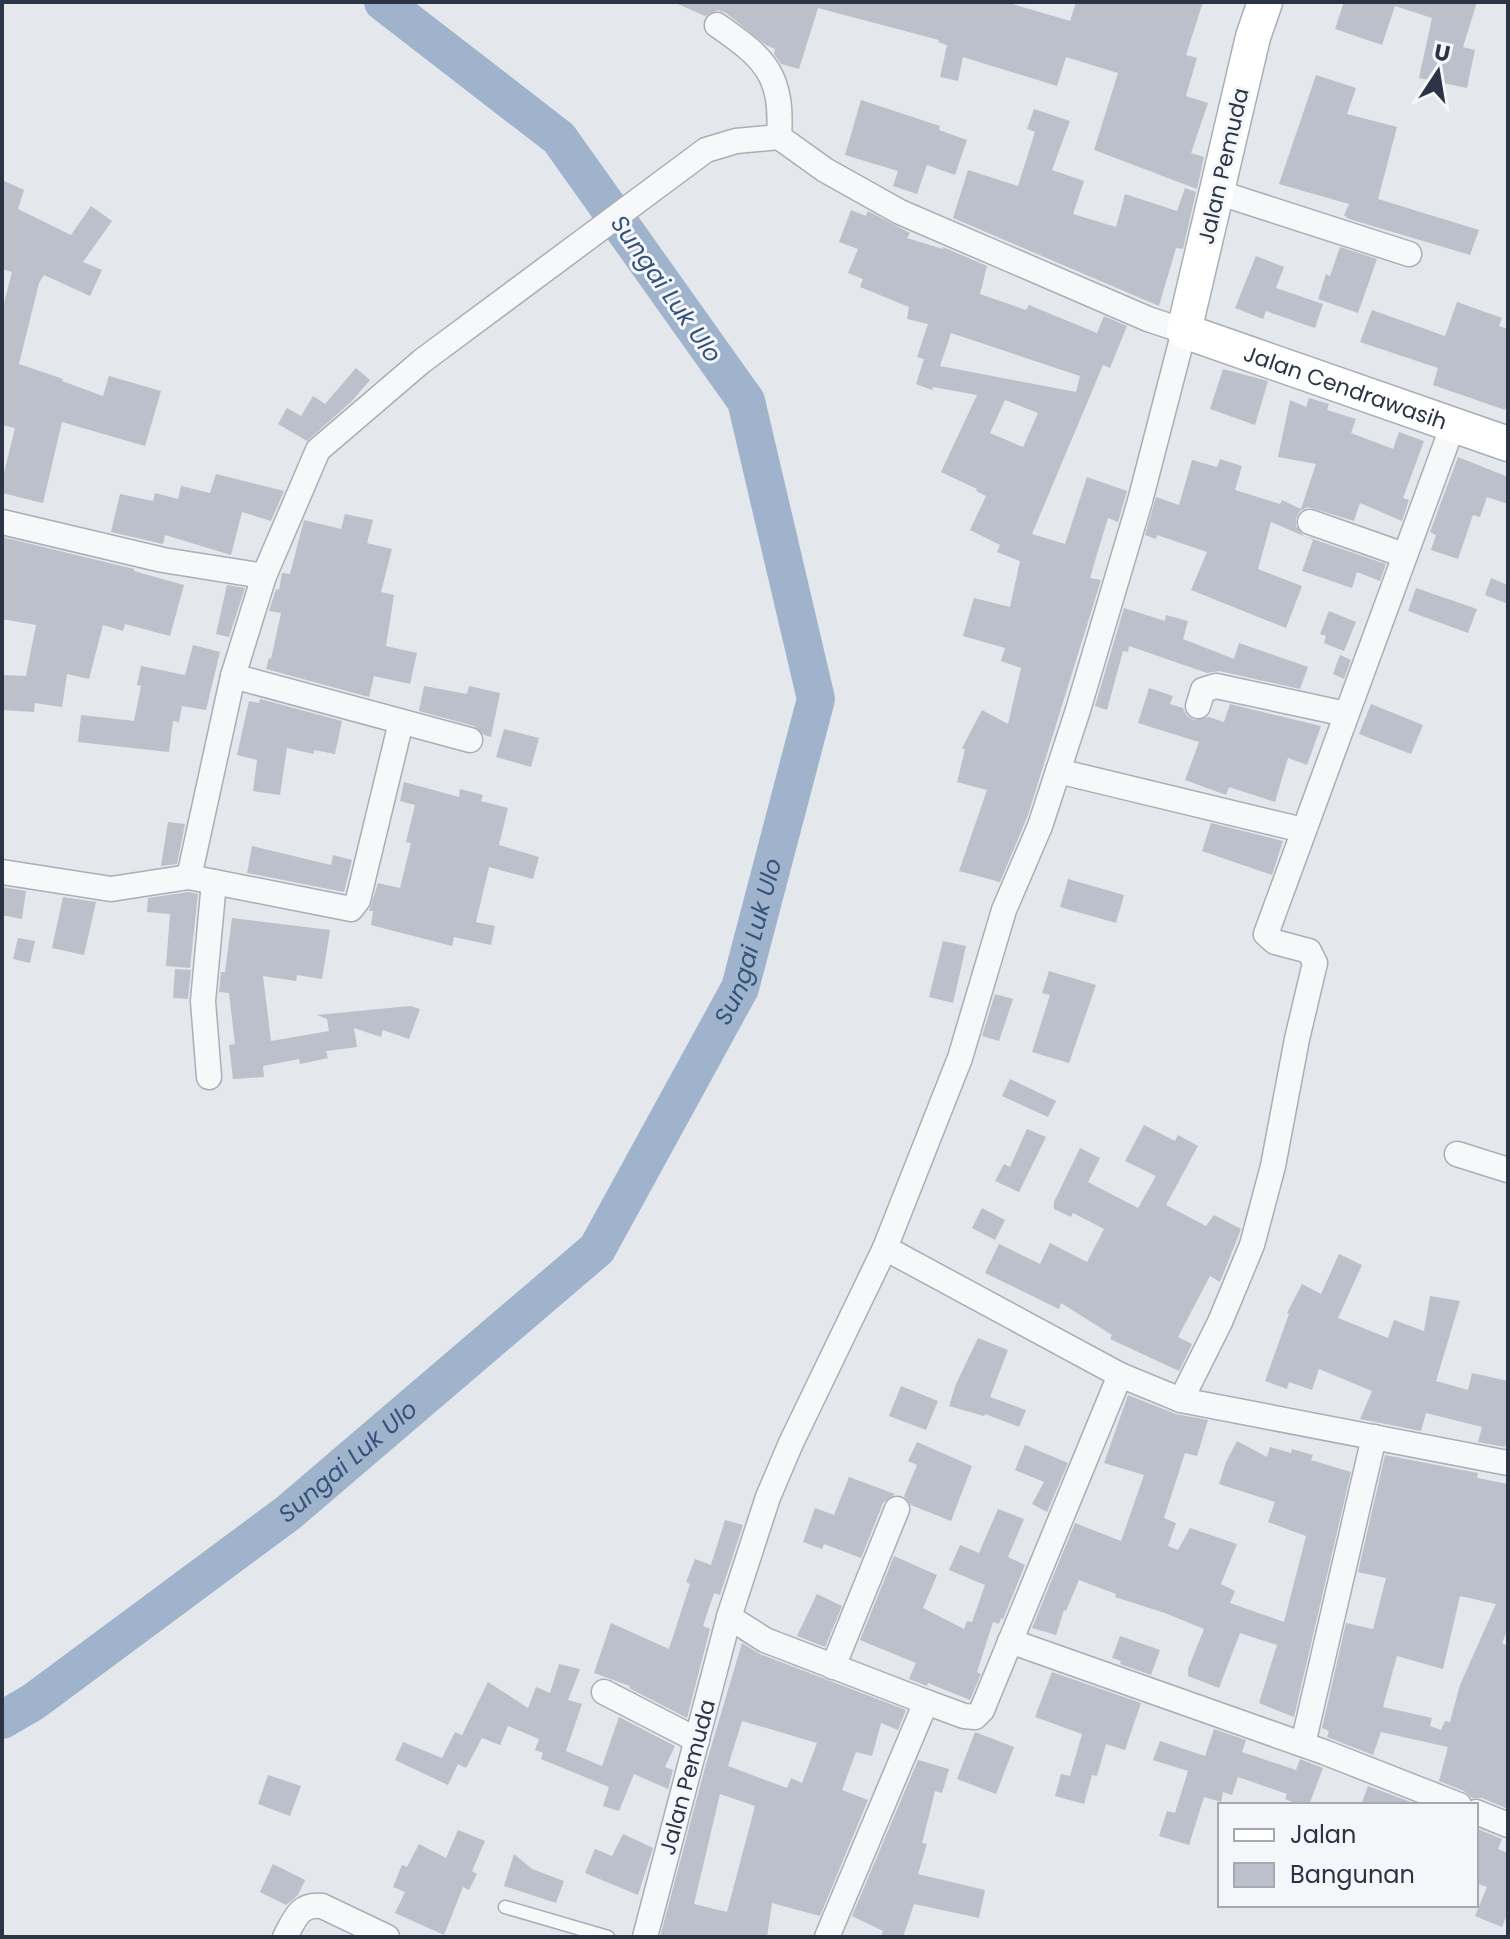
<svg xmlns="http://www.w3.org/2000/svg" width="1510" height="1939" font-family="Poppins,sans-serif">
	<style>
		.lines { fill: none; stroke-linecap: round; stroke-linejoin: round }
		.river { stroke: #9fb4cc; stroke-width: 38 }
		.building { fill: #bbc0ca; fill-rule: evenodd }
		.service-casing { stroke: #a9aeb7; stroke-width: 15 }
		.minor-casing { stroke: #a9aeb7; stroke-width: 27 }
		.secondary-casing { stroke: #a9aeb7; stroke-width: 37 }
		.service { stroke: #f7f8fa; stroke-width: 12 }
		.minor { stroke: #f7f8fa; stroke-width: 24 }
		.secondary { stroke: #fff; stroke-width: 34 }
		.labels { text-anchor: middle; stroke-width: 6; stroke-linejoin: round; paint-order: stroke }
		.street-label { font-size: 22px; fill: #2b3445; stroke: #f4f6f9 }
		.water-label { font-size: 24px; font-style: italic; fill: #34527a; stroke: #f4f6f9 }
	</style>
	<rect width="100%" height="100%" fill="#e4e7ec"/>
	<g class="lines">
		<path class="river" id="s1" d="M2,1720L33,1702L288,1513L597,1249L740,988L816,699L746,401L559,138L383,2"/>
	</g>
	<g class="building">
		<path d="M673,2H1006L1070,21L1076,2H1203L1186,55L1197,58L1186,96L1208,103L1191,153L1204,157L1197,189L1094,150L1118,73L1066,57L1057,86L963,57L958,81L940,77L947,45L938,42L939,40L818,8L799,69L781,64L774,54L775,49L766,45L726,13L718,10L705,16Z"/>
		<path d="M1344,2H1477L1463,47L1475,50L1467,88L1419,78L1432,18L1395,6L1382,45L1335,29Z"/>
		<path d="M1316,75L1356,88L1347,114L1397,127L1378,199L1479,230L1470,255L1349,219L1344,215L1349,204L1279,184Z"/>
		<path d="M861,100L940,126L939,130L967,140L955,175L927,165L917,194L893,186L898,171L845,155Z"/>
		<path d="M1034,109L1070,121L1052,170L1084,181L1073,214L1116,227L1125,194L1177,211L1185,188L1196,192L1183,249L1176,248L1159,306L953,218L968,170L1018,186L1035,132L1027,129Z"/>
		<path d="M2,180L24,190L18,209L71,235L91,206L112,221L83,262L102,270L90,296L44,275L39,283L19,364L63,379L62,381L103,396L109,376L161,391L145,446L62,422L43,503L2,493V481L15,428L2,425V311L12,272L2,269Z"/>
		<path d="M851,210L866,216L868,211L910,233L907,238L943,249V247L987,266L980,294L1026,310L1029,305L1097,333L1104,316L1127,326L1110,368L1103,365L1032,534L1065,544L1087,477L1127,491L1118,522L1108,518L1097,554L1090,578L1101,580L1028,815L1000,882L959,871L987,790L957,782L965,750L962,748L982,710L1008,724L1021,668L1001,661L1005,648L963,636L974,598L1010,607L1020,561L997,552L1000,545L970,530L986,496L976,491L977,489L941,472L977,395L933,387L932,390L916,384L924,359L917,357L928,324L907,319L909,307L860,287L863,279L848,273L858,249L839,242ZM951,333L1080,376L1076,392L940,366ZM1005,400L1038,413L1023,447L990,433Z"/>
		<path d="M1340,247L1377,259L1358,313L1318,299L1326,274L1330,276Z"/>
		<path d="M1256,256L1284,267L1276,288L1323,304L1315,328L1266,311L1263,319L1235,308Z"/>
		<path d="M1457,302L1502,318L1499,326L1508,329V399L1505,410L1433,385L1438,368L1360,342L1372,310L1445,336Z"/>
		<path d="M356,368L370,380L352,401L307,441L278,424L287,408L301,416L313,396L325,404Z"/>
		<path d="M1223,369L1268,381L1255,425L1210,409Z"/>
		<path d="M1309,398L1329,404L1327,410L1356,419L1351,433L1393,449L1399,432L1424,441L1403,498L1409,500L1402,521L1360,503L1354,521L1308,507L1300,511L1296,518V526L1304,536L1386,564L1380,581L1357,572L1352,588L1302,571L1313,540L1271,522L1258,569L1302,586L1286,628L1191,590L1207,552L1157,535L1156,539L1145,535L1156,497L1179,505L1192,460L1217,467L1220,459L1242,466L1235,490L1280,504L1282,500L1301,509L1316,464L1278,457L1290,400L1306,407Z"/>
		<path d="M1458,457L1508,477V504L1487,497L1480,517L1473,515L1458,559L1431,550L1436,535L1430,532Z"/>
		<path d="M216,474L284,491L271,521L242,512L231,555L165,535L163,544L111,532L120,494L153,501L155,493L178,499L181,486L210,493Z"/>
		<path d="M345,514L373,520L367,543L392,549L381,592L394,595L386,646L417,653L410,684L374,676L369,697L266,669L269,658L271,659L281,613L269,611L276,589L279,590L282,573L290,574L304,520L341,529Z"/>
		<path d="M2,537L134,569V571L184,585L170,636L125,624L123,631L103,625L89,679L67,674L62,707L35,703L34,712L2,710V675L26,676L36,625L2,619Z"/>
		<path d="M1491,578L1508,585V604L1485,595Z"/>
		<path d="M227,585L245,588L229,637L216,634Z"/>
		<path d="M1416,588L1477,609L1468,633L1408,611Z"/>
		<path d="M1124,608L1165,621L1166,615L1188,621L1183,639L1234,659L1239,643L1308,667L1300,689L1219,671L1207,673L1129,646L1128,652L1123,651L1107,710L1095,706Z"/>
		<path d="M1329,611L1356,622L1344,651L1324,643L1326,636L1320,634Z"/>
		<path d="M193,645L220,652L206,710L182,706L179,722L173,721L169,752L78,742L81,715L134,721L141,686L137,685L141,666L185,675Z"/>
		<path d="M1340,655L1351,660L1344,679L1333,674Z"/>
		<path d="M424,686L467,694L469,686L500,693L491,737L484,735L474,726L419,711Z"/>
		<path d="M1149,688L1173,696L1170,704L1183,708L1187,716L1194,720L1209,717L1224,722L1230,704L1321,726L1307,765L1288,758L1275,802L1229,787L1226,795L1185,780L1199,742L1138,723Z"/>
		<path d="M260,699L342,721L335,754L314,750V754L287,748L280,795L253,791L257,760L237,755L249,701L259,703Z"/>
		<path d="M1371,704L1423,725L1411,754L1359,734Z"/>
		<path d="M504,729L539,738L531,767L496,757Z"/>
		<path d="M404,782L459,797L460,789L483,795L481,801L508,808L499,845L539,857L533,879L489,867L476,922L495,926L491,945L454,937L452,946L371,925L373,911H369L378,883L400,888L411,843L406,842L415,805L400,801Z"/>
		<path d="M168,822L185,824L177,864L161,866Z"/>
		<path d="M1211,823L1283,841L1272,875L1202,851Z"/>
		<path d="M252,846L331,865L333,855L352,860L344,892L247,873Z"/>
		<path d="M1068,879L1124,895L1116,923L1060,907Z"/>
		<path d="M2,887L26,891L22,919L2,915Z"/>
		<path d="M189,892L198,894L190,968L166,966L170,914L147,912L148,898Z"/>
		<path d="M63,897L96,902L84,955L52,948Z"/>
		<path d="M232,918L330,930L322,979L297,975L296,981L263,976L271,1041L329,1031L327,1019L317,1015L410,1006L420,1009L409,1039L383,1030L381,1037L354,1028L357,1047L326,1051L328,1058L300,1064L299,1059L263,1066L264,1077L233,1079L229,1045L235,1044L229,993L219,992L221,972H225Z"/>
		<path d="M18,938L35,941L30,963L13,959Z"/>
		<path d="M943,941L966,946L953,1003L929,997Z"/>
		<path d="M175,969L191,970L188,999L173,998Z"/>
		<path d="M1049,971L1096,985L1069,1063L1032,1052L1050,995L1042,993Z"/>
		<path d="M995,994L1013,999L999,1041L982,1036Z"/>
		<path d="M1010,1079L1056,1101L1048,1117L1002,1096Z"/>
		<path d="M1144,1125L1175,1141L1178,1135L1198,1146L1166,1205L1206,1226L1214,1215L1241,1229L1220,1282L1210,1276L1178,1337L1192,1344L1179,1371L1110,1339L1112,1335L1061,1303L1059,1309L985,1273L999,1244L1040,1264L1050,1243L1087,1262L1104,1229L1073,1213L1071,1217L1054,1209V1202L1080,1148L1100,1158L1088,1182L1138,1208L1156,1176L1125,1161Z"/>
		<path d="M1027,1129L1046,1137L1019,1192L995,1181L1004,1164L1010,1167Z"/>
		<path d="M982,1208L1005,1220L995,1240L972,1228Z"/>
		<path d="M1339,1254L1362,1265L1338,1318L1388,1338L1394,1320L1424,1331L1430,1296L1460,1301L1436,1381L1468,1390L1472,1373L1508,1381V1436L1505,1447L1478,1442L1482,1427L1426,1413L1421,1431L1360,1419L1372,1391L1319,1369L1312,1390L1289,1382L1287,1389L1265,1381L1289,1314L1287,1313L1302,1284L1321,1294Z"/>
		<path d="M978,1338L1008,1350L990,1397L1026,1410L1019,1427L985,1414L984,1416L949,1406L956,1384Z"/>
		<path d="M901,1386L938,1401L926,1430L889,1416Z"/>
		<path d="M1128,1395L1176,1414L1208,1420L1197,1456L1185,1453L1164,1518L1176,1523L1168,1546L1178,1550L1190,1528L1237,1544L1221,1584L1235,1591L1230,1603L1284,1622L1306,1536L1268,1522L1275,1502L1219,1484L1226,1462L1237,1441L1267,1457L1270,1447L1291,1453L1292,1449L1313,1455L1311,1460L1351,1472L1294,1717L1259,1703L1277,1645L1240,1633L1219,1688L1188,1676V1669L1204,1629L1165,1613L1115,1597L1116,1594L1079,1580L1066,1611L1064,1610L1056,1635L1032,1628L1075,1523L1121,1541L1144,1475L1104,1463Z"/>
		<path d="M917,1442L972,1466L951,1521L911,1505L904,1496L917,1465L908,1461Z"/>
		<path d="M1025,1445L1068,1463L1047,1512L1032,1504L1044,1482L1015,1470Z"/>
		<path d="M1385,1455L1478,1473L1477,1478L1508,1484V1629L1502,1643L1508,1646V1809L1482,1798H1472L1464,1791L1439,1781L1448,1747L1381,1732L1373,1755L1327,1737L1329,1731L1322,1728L1346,1623L1373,1629L1386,1578L1358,1572ZM1460,1596L1496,1604L1460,1685L1450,1722L1445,1721L1441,1730L1430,1726L1432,1718L1383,1707L1397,1656L1443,1669Z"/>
		<path d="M849,1477L895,1494L883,1503L861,1558L824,1544L822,1549L803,1542L815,1508L834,1515Z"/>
		<path d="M998,1509L1024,1519L1008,1557L1025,1565L1003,1619L1001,1618L999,1624L993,1622L977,1672L981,1674L970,1700L928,1683L927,1686L909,1679L916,1663L860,1640L894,1556L937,1575L923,1608L964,1629L967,1621L972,1622L985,1585L949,1570L960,1545L979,1553Z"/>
		<path d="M725,1520L743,1525L720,1595L714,1593L703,1626L710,1629L687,1718L629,1688L630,1686L594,1673L611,1623L669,1649L690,1584L686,1582L695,1559L711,1565Z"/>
		<path d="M817,1594L842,1606L825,1647L797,1636Z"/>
		<path d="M1120,1636L1160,1650L1151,1675L1120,1664L1121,1661L1112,1658Z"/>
		<path d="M742,1643L760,1654L906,1710L898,1730L881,1723L872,1756L856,1752L842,1790L868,1800L820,1916L772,1903L767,1937H660L706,1764ZM742,1721L817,1743L802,1783L791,1778L787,1788L728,1766ZM720,1794L755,1806L727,1912L694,1904Z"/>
		<path d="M559,1664L580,1669L568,1700L582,1704L566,1751L602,1766L619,1717L675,1746L665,1767L673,1770L668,1789L634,1774L619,1811L603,1806L609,1787L541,1759L543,1753L535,1750L539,1739L508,1726L500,1745L482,1738L466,1768L458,1764L448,1785L395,1760L403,1742L442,1758L455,1732L462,1735L488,1682L528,1708L536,1687L550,1693Z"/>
		<path d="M1052,1672L1141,1703L1125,1750L1106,1744L1097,1776L1092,1775L1084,1804L1055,1796L1061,1774L1070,1776L1082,1734L1035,1717Z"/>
		<path d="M1214,1729L1246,1740L1242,1752L1296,1770L1300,1759L1323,1768L1309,1805H1301L1285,1799L1287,1794L1238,1777L1232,1795L1223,1792L1221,1802L1204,1797L1189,1845L1159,1836L1167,1811L1175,1813L1188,1771L1153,1760L1160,1741L1205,1756Z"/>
		<path d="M975,1732L1014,1747L996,1794L957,1779Z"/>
		<path d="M918,1760L949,1769L942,1793L935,1791L922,1843L927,1844L918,1874L985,1890L979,1918L914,1904L903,1937H881L883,1931L852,1916Z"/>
		<path d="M268,1775L301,1786L290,1816L258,1804Z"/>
		<path d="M1368,1786L1416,1804L1415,1805H1361Z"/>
		<path d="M1478,1829L1502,1839L1498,1849L1508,1853V1912L1502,1927L1475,1916L1487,1887L1476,1883Z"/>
		<path d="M458,1830L485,1841L472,1871L477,1874L469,1890L463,1887L444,1935L395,1913L405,1892L393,1887L402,1865L407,1867L419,1844L446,1858Z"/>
		<path d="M623,1834L653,1848L638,1895L585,1873L595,1849L612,1856Z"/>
		<path d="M514,1854L532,1869L564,1881L556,1903L504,1886Z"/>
		<path d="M273,1864L305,1880L298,1895L286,1905L260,1892Z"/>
	</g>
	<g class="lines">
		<g class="service-casing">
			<path id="service" d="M505,1907L608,1937"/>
		</g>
		<g class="minor-casing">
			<g id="minor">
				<path d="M717,25C766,59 783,75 779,137"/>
				<path d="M1217,192L1409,254"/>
				<path d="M2,522L163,560L264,576"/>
				<path d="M1310,522L1404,555"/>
				<path d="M233,676L470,740"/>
				<path d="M1198,706L1203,690L1216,686L1346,714"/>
				<path d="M1058,771L1303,830"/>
				<path d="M2,872L111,889L189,877L351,909L358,900L401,722"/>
				<path d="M189,877L233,676L264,576L318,450L422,361L706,150L736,141L779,137L825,170L900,212L1148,319L1184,331L1140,501L1078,710L1040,826L1004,910L960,1058L885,1248L791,1443L768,1497L729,1617L645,1937"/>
				<path d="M209,1077L203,1001L214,882"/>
				<path d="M1457,1154L1508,1170"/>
				<path d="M885,1248L1120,1375L1181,1400L1508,1463"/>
				<path d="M1181,1400L1220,1322L1252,1245L1273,1166L1297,1039L1315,963L1309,951L1275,942L1266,934L1453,425"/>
				<path d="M729,1617L765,1640L926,1702L827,1937"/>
				<path d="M1010,1641L1324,1752L1459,1805"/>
				<path d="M833,1667L897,1509"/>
				<path d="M604,1692L697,1740"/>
				<path d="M926,1702L964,1716L975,1717L982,1710L1120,1375"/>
				<path d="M1303,1744L1374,1437"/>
				<path d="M1476,1812L1508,1825"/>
				<path d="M285,1937C295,1919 299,1903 322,1906L387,1937"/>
			</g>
		</g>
		<g class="secondary-casing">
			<g id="secondary">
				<path id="s2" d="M1265,2L1253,37L1184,331L1508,444"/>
			</g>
		</g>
		<use href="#service" class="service"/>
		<use href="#minor" class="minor"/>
		<use href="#secondary" class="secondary"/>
	</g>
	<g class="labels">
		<g class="street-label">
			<text transform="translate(1223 166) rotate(-77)" y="8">Jalan Pemuda</text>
			<text dy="8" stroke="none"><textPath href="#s2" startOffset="510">Jalan Cendrawasih</textPath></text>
			<text transform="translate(687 1777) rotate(-75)" y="8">Jalan Pemuda</text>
		</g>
		<g class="water-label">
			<text transform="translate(666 289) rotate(55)" y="8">Sungai Luk Ulo</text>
			<text dy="8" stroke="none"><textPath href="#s1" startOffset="1104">Sungai Luk Ulo</textPath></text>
			<text dy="8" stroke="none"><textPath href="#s1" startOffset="432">Sungai Luk Ulo</textPath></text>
		</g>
	</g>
	<rect width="1510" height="1939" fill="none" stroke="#2b3445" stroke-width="8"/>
	<rect x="1218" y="1803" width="260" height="104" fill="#f4f6f9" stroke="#a4a8b1" stroke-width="2"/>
	<rect x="1234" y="1829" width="40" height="12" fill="#ffffff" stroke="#a4a8b1" stroke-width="2"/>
	<text x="1290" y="1843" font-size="24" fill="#2b3445">Jalan</text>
	<rect x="1234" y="1863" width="40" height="24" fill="#bbc0ca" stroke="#a4a8b1" stroke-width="2"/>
	<text x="1290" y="1883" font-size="24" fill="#2b3445">Bangunan</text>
	<g transform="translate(1438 72) rotate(12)" stroke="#f4f6f9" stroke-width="6" paint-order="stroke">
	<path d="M0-6L14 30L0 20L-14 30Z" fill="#2b3445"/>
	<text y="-12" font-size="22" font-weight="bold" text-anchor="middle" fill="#2b3445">U</text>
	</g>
</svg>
